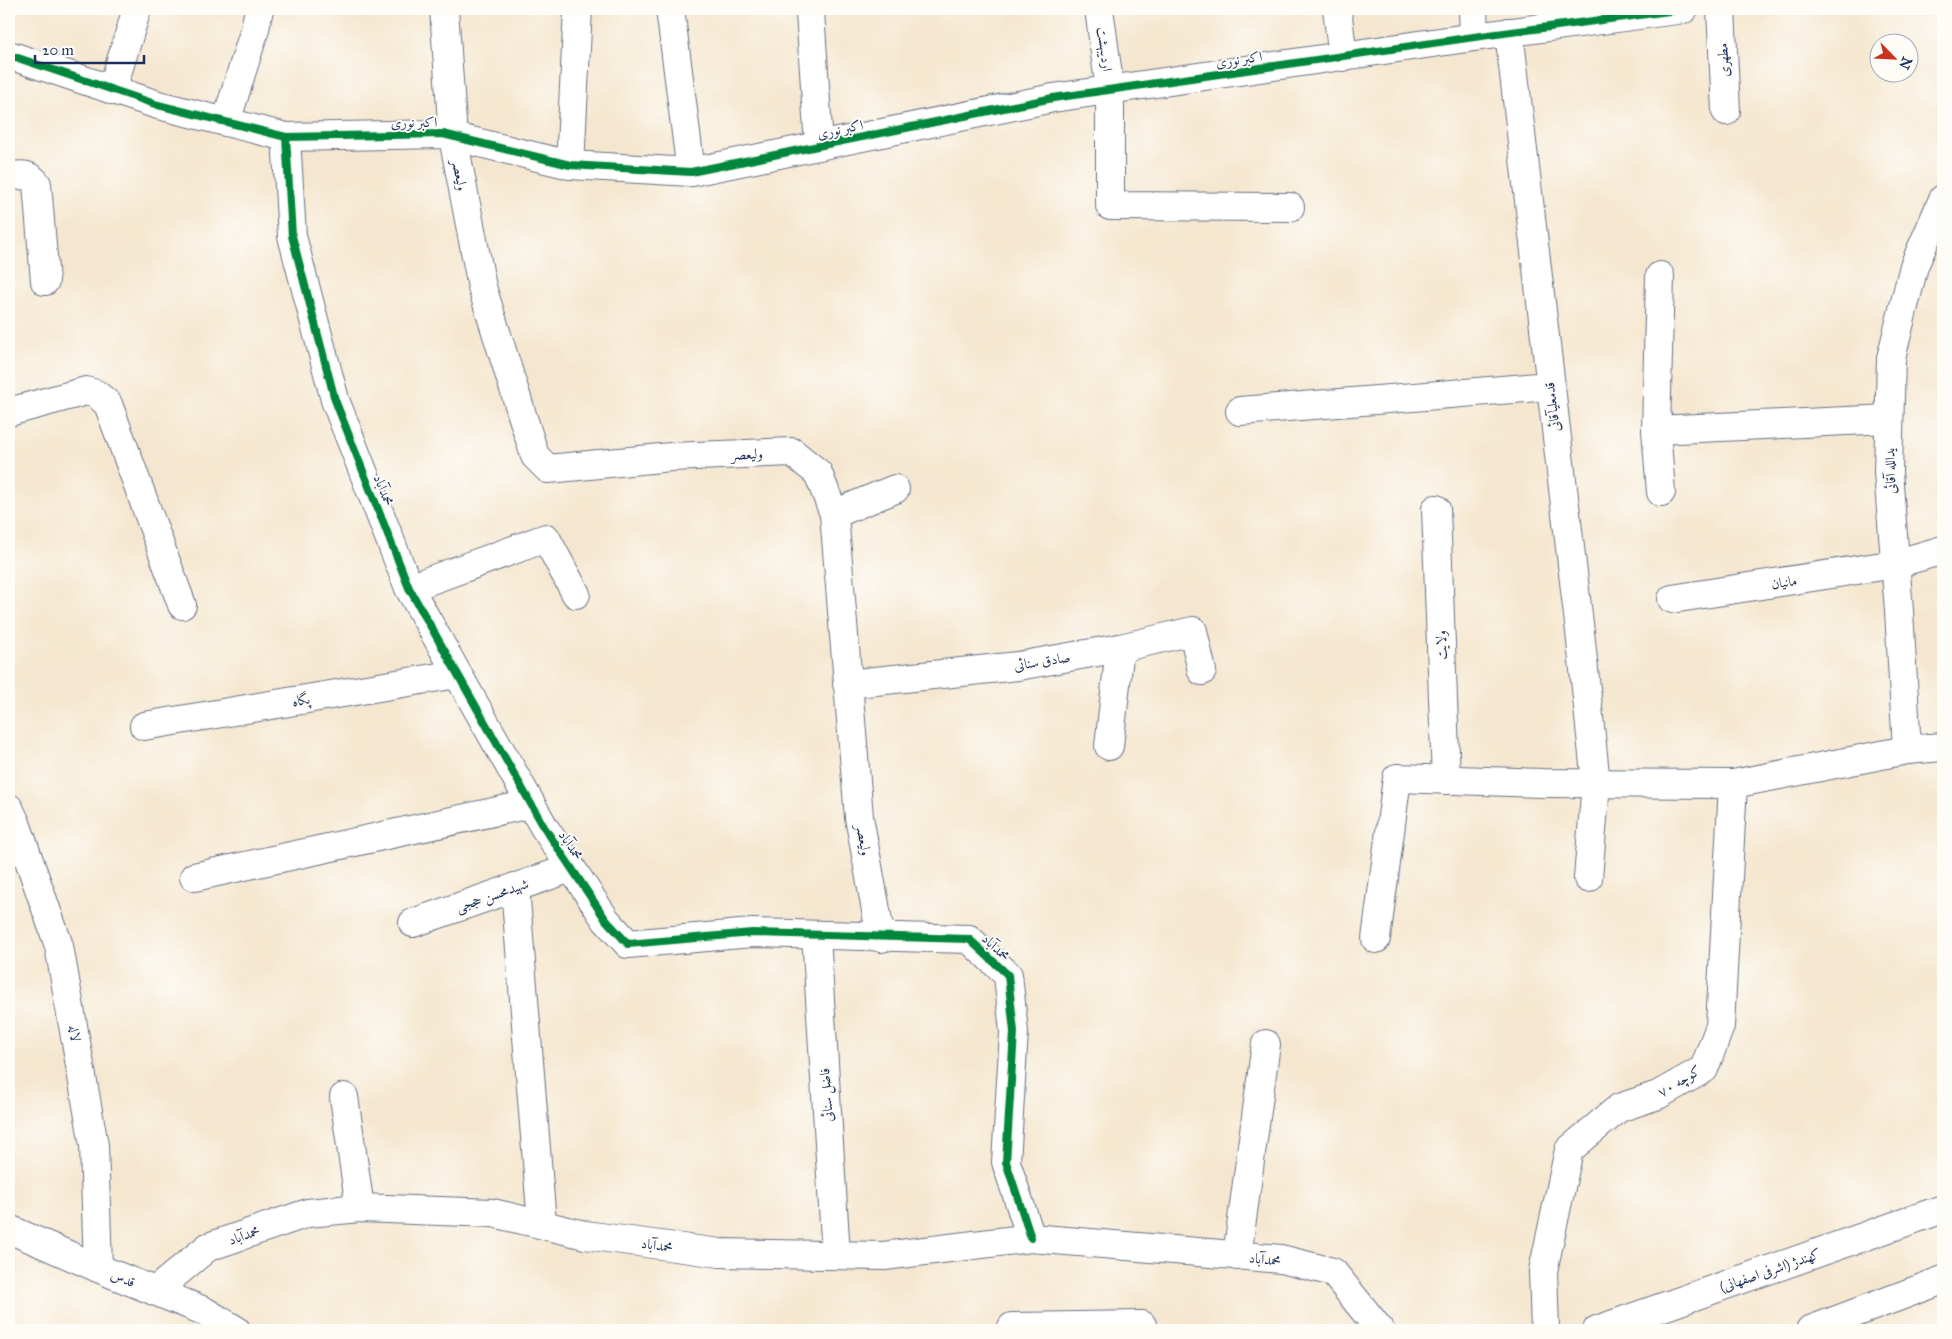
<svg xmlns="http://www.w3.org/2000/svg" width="1952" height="1339" font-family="'IM FELL Great Primer',Amiri,serif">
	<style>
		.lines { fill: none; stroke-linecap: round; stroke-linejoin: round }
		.minor-casing { stroke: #676f86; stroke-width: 30 }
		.secondary-casing { stroke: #676f86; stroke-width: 30 }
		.primary-casing { stroke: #676f86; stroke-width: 30 }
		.minor { stroke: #fff; stroke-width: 28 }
		.secondary { stroke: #fff; stroke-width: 28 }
		.primary { stroke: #fff; stroke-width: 28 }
		.cycleway-casing { stroke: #fdfcf7; stroke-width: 11 }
		.cycleway { stroke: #00873e; stroke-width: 8 }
		.labels { text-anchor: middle; stroke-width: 4; stroke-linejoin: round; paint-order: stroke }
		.street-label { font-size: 14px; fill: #1b2f5e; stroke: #fdfcf7 }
	</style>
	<rect width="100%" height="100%" fill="#fdfcf7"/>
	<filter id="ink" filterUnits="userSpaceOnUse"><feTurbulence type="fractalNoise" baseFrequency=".02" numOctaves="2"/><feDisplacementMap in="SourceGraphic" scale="10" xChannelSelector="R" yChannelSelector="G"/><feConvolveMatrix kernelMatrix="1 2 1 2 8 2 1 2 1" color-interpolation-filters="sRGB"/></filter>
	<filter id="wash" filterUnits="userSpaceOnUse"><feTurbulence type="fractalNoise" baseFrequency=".0096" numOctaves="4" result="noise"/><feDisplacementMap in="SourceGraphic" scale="20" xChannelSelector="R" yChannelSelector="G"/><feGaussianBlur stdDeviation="1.12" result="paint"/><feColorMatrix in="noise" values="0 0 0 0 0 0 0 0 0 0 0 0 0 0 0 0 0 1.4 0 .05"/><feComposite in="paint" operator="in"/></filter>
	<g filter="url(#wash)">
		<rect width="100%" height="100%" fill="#f5e7cf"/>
	</g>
	<g filter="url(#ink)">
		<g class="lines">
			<g class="minor-casing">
				<g id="minor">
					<path d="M444,9L453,137L482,287L535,456L548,469L671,457L792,452L818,473L834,514L859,817L881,938"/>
					<path d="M670,9L691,172"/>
					<path d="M1099,9L1110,90V206L1290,207"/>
					<path d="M1337,9L1343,57"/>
					<path d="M1473,9L1474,37"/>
					<path d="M1721,9L1726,111"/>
					<path d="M810,12L819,146"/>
					<path d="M1509,32L1580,632L1596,783L1588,878"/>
					<path d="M9,55L158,105L286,137L443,134L570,165L691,172L1053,98L1474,37L1684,9"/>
					<path d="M112,90L137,9"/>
					<path d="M226,122L255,29L259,9"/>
					<path d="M286,137L292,236L335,400L409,588L544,827L606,920L628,944L752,933L969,939L1008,975L1014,1032L1006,1162L1031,1238"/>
					<path d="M570,165L578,9"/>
					<path d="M9,176C22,175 29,173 37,184L45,281"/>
					<path d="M1660,276L1656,430L1661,492"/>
					<path d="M1240,411L1550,386"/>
					<path d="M9,412L86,391L96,394L108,404L182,605"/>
					<path d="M1656,430L1889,419"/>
					<path d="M1436,509L1446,780"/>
					<path d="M834,514L895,489"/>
					<path d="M409,588L546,538L576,594"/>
					<path d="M1672,599L1895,564L1943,550"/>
					<path d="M847,684L1018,666L1120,648L1193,631L1202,671"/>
					<path d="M144,726L457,674"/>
					<path d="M1109,746L1120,648"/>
					<path d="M1907,750L1899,611L1888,472L1891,358L1914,266L1943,199"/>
					<path d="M9,808L16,823L59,946L94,1145L98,1268"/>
					<path d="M194,877L530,804"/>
					<path d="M515,887L542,1224"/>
					<path d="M413,923L571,868"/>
					<path d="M816,935L836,1255"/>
					<path d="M1376,939L1397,778L1543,783L1733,784L1907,750L1943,747"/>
					<path d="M344,1097L360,1208"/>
					<path d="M1237,1256L1266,1044"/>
					<path d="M155,1291L208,1247L308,1213L360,1208L493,1213L585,1235L720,1253L884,1256L1031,1238L1281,1259L1333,1272L1380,1330"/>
					<path d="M1012,1327L1142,1325V1330"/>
					<path d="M1545,1330L1543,1271L1569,1150L1619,1108L1658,1095L1704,1069L1720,1026L1733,784"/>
				</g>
			</g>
			<g class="secondary-casing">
				<path id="secondary" d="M9,1229L105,1271L204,1311L236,1330"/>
			</g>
			<g class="primary-casing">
				<g id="primary">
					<path d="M1597,1330L1943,1209"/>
					<path d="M1810,1330L1943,1280"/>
				</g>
			</g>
			<use href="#minor" class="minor"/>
			<use href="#secondary" class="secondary"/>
			<use href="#primary" class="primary"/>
			<g class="cycleway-casing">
				<g id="cycleway">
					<path d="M9,55L158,105L286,137L443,134L570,165L691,172L1053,98L1474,37L1684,9"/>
					<path d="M286,137L292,236L335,400L409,588L544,827L606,920L628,944L752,933L969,939L1008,975L1014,1032L1006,1162L1031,1238"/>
				</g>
			</g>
			<use href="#cycleway" class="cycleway"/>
		</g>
	</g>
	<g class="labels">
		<g class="street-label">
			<text transform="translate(1105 49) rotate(82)" y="5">اردیبهشت</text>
			<text transform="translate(1239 59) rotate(-8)" y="5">اکبر نوری</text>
			<text transform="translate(1723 60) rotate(-93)" y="5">مطهری</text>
			<text x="414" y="127">اکبر نوری</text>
			<text transform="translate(840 129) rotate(-12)" y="5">اکبر نوری</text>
			<text transform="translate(460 175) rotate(79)" y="5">ولیعصر</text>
			<text transform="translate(1552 407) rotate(-97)" y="5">قدمعلیآقائی</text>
			<text transform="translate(747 454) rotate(-3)" y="5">ولیعصر</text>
			<text transform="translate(1890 471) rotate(-92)" y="5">یدالله آقائی</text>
			<text transform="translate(384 490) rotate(68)" y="5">محمدآباد</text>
			<text transform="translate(1784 582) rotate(-9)" y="5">مانیان</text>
			<text transform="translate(1441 645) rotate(-92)" y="5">ولایت</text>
			<text transform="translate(1042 661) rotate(-9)" y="5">صادق سنائی</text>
			<text transform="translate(301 700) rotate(-10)" y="5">پگاه</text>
			<text transform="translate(864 840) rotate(80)" y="5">ولیعصر</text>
			<text transform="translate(571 845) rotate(56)" y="5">محمدآباد</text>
			<text transform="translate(492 895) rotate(-19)" y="5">شهیدمحسن حججی</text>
			<text transform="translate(996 947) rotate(43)" y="5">محمدآباد</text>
			<text transform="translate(75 1033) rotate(80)" y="5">لاله</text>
			<text transform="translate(1679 1081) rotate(-31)" y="5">کوچه ۷۰</text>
			<text transform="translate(826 1095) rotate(-94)" y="5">فاضل سنائی</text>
			<text transform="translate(244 1235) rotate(-19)" y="5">محمدآباد</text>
			<text transform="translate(657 1245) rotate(8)" y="5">محمدآباد</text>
			<text transform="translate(1265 1259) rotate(6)" y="5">محمدآباد</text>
			<text transform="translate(1770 1270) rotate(-19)" y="5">کهندژ (اشرفی اصفهانی)</text>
			<text transform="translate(123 1278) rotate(22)" y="5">قدس</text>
		</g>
	</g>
	<rect width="1952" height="1339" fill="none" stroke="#fdfcf7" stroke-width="30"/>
	<g transform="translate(1894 58) rotate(114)"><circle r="24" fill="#fdfcf7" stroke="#a3aaba"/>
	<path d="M0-4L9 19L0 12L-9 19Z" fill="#c8321e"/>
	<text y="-8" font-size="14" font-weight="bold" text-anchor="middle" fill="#1b2f5e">N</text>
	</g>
	<path d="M35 55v8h109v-8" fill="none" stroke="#1b2f5e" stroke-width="2.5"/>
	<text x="42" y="55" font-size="15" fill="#1b2f5e" stroke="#fdfcf7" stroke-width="4" paint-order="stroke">20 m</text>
</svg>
